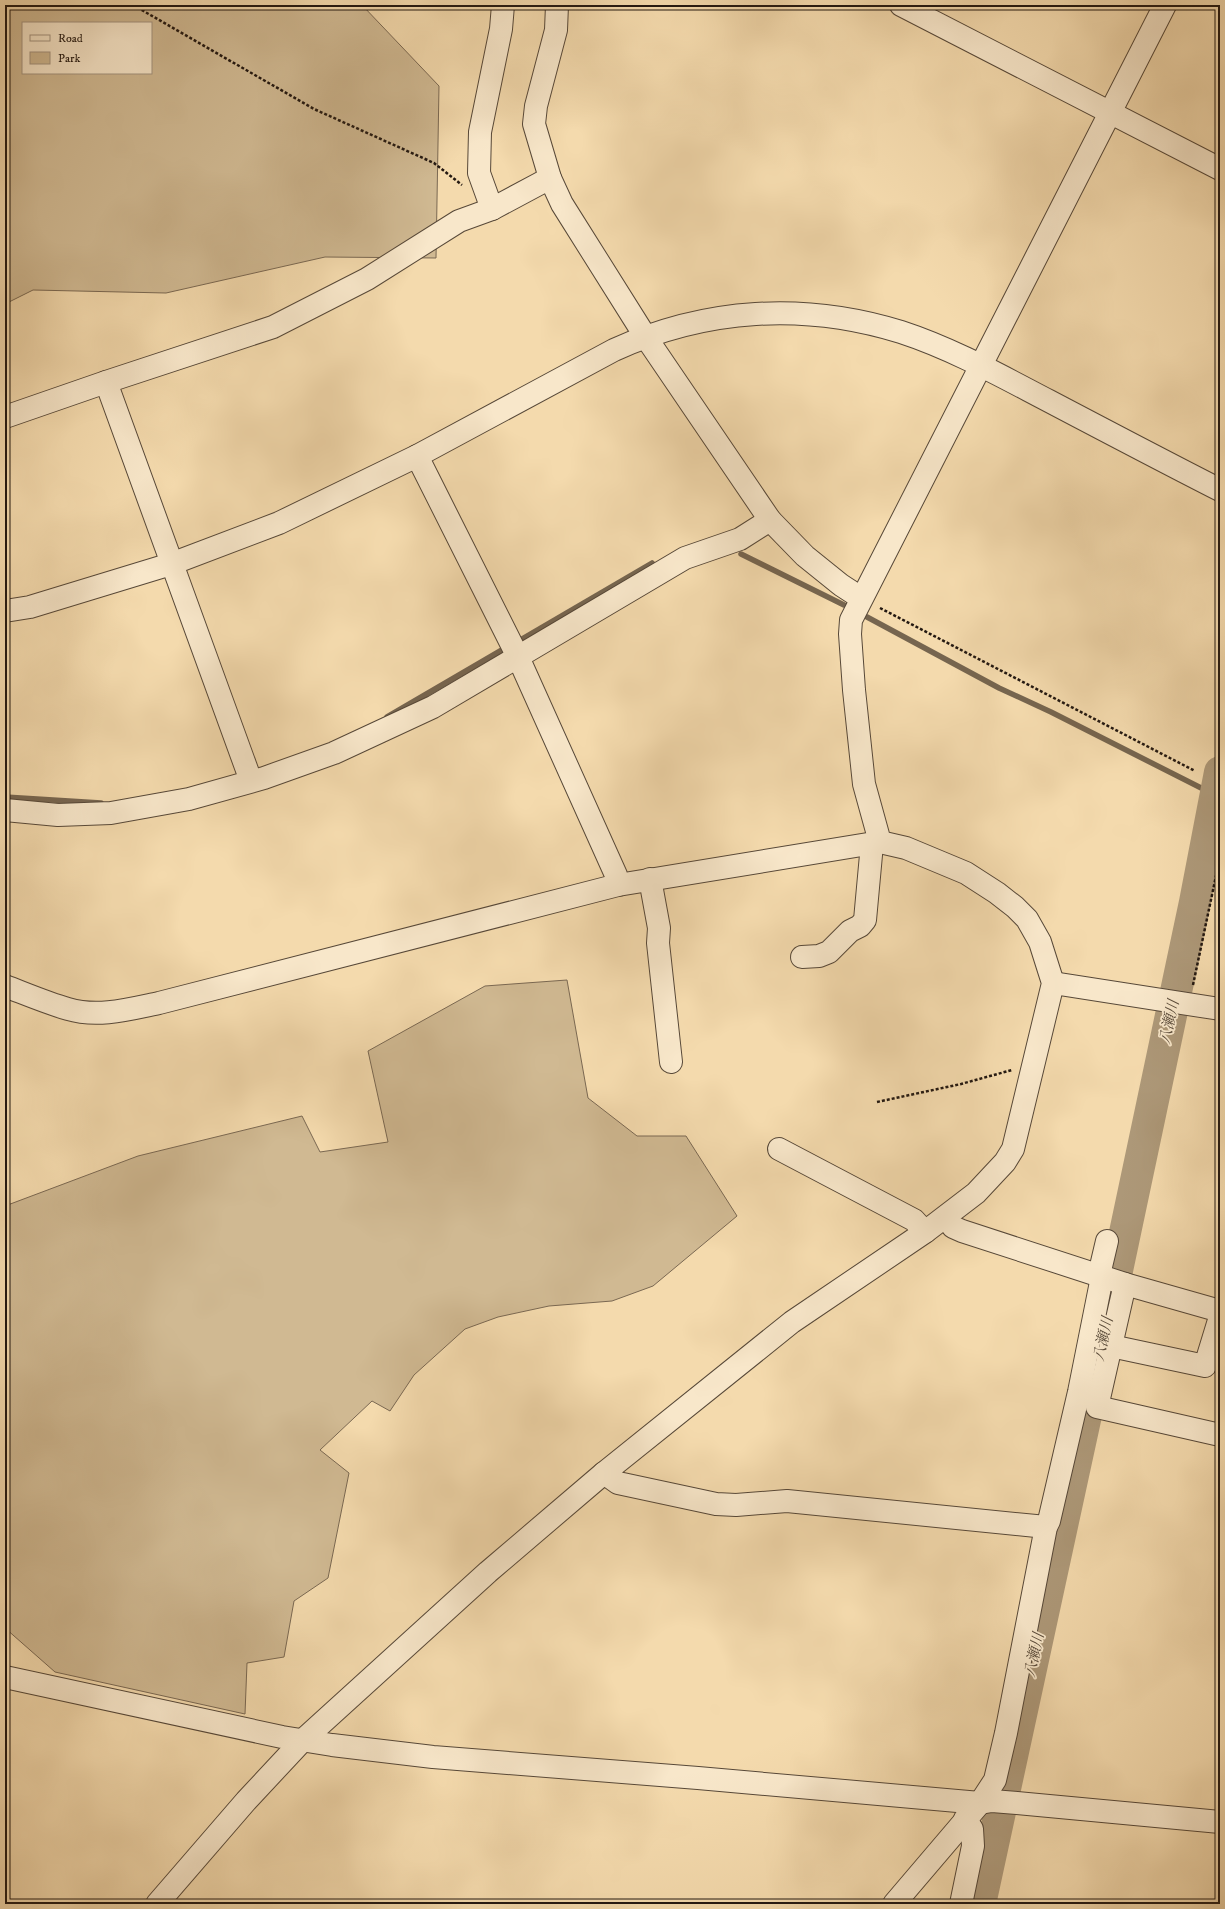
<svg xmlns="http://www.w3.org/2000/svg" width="1225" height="1909" font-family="'IM FELL DW Pica','Noto Serif JP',serif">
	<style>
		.green { fill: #d0b992; stroke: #7a6852; fill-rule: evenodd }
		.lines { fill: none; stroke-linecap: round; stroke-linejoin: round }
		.stream { stroke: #76654f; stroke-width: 5.5 }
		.river { stroke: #ad9878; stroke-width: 32 }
		.minor-casing { stroke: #574838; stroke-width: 24 }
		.path { stroke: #231811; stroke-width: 2.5; stroke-dasharray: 3 2; stroke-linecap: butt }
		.minor { stroke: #f8e7ca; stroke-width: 22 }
		.labels { text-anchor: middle; stroke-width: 3.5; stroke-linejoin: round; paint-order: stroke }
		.water-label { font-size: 15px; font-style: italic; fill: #5a4b3a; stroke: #f8e7ca }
	</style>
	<rect width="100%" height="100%" fill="#f4daad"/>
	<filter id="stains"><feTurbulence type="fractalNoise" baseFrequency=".005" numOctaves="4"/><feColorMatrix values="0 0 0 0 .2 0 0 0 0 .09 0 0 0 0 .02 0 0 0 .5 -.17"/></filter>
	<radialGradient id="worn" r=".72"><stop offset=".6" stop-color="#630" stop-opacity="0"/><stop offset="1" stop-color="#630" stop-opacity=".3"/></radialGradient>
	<g class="green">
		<path d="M5,5H362L439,86L436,258L325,257L166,293L33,290L5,304ZM23,23H151V73H23Z"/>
		<path d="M567,980L588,1098L637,1136H686L737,1216L653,1286L612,1301L549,1306L498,1317L465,1329L414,1375L390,1411L372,1401L320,1450L349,1473L328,1578L294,1601L284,1657L247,1663L245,1714L55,1672L5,1628V1206L138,1156L302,1116L320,1152L388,1142L368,1051L485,986Z"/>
	</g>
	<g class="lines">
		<g class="stream">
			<path d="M741,554L844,605"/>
			<path d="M867,617L999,688L1051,712L1215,795"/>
			<path d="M515,643L652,563"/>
			<path d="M387,717L507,647"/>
			<path d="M5,797L101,803"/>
		</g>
		<g class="river">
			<path d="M1108,1313L1195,902L1220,772"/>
			<path d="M980,1904L1096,1369"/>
		</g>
		<g class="minor-casing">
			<g id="minor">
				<path d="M557,5L556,30L536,106L534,124L550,178L562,204L645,336L770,520L805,556L841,585L861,598"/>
				<path d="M901,5L1220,169"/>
				<path d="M492,209L479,173L480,132L501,29L503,5"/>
				<path d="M106,382L251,781"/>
				<path d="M5,417L106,382L273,327L367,279L459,221L492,209L550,178"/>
				<path d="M417,456L518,657L616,875L618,885"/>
				<path d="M5,611L30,607L171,564L279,523L417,456L614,350C706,308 804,302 901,332C953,349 1001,376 1049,401C1106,431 1163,461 1220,490"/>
				<path d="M5,810L58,815L111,813L189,799L264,778L334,753L433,707L685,558L740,539L770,520"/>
				<path d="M650,879L659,928L658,943L671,1062"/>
				<path d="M802,957L819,956L829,952L850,931L860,926L865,920L872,844"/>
				<path d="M1053,983L1220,1009"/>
				<path d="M5,986C26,994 47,1003 68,1009C98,1018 130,1009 159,1003L618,885L880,842"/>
				<path d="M779,1149L914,1220L925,1232"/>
				<path d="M946,1217L953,1227L962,1231L1125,1284L1220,1311"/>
				<path d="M1125,1284L1097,1407L1220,1435"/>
				<path d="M1111,1346L1205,1366L1220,1317"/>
				<path d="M604,1473L618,1483L716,1504L736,1505L787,1501L1046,1527"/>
				<path d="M5,1677L282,1737L332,1745L433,1757L698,1778L980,1803L992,1801L1017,1803L1220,1822"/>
				<path d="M157,1904L246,1801L302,1741L488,1572L604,1473L792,1322L925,1232L976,1193L1005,1162L1013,1149L1053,983L1040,942L1027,919L1015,907L997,893L966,873L906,848L880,842L864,784L854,690L850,634L851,620L1165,5"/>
				<path d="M894,1904L980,1803L995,1780L1006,1733L1046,1527L1049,1521L1079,1392L1101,1282L1099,1275L1107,1241"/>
				<path d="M961,1904L973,1846L972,1829L965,1819"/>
			</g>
		</g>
		<g class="path">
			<path d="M133,5L314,109L434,163L462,185"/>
			<path d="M880,608L1195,771"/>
			<path d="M1193,985L1220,857"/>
			<path d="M877,1102L961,1084L1012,1070"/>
		</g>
		<use href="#minor" class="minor"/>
	</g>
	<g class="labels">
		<g class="water-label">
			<text transform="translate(1169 1022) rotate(-78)" y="5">八瀬川</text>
			<text transform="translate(1103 1339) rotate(-78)" y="5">八瀬川</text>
			<text transform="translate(1034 1655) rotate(-78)" y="5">八瀬川</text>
		</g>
	</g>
	<rect width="1225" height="1909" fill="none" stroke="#f4daad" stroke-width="20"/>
	<rect x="6" y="6" width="1213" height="1897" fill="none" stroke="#231811" stroke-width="2"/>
	<rect x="10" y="10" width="1205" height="1889" fill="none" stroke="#231811"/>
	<rect x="22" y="22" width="130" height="52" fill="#f8e7ca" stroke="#a39480"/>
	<rect x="30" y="35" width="20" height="6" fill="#f8e7ca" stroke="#a39480"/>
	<text x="58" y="42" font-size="12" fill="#231811">Road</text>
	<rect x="30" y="52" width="20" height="12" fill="#d0b992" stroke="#a39480"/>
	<text x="58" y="62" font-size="12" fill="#231811">Park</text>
	<rect width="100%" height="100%" filter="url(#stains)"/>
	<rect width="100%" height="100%" fill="url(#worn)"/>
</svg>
